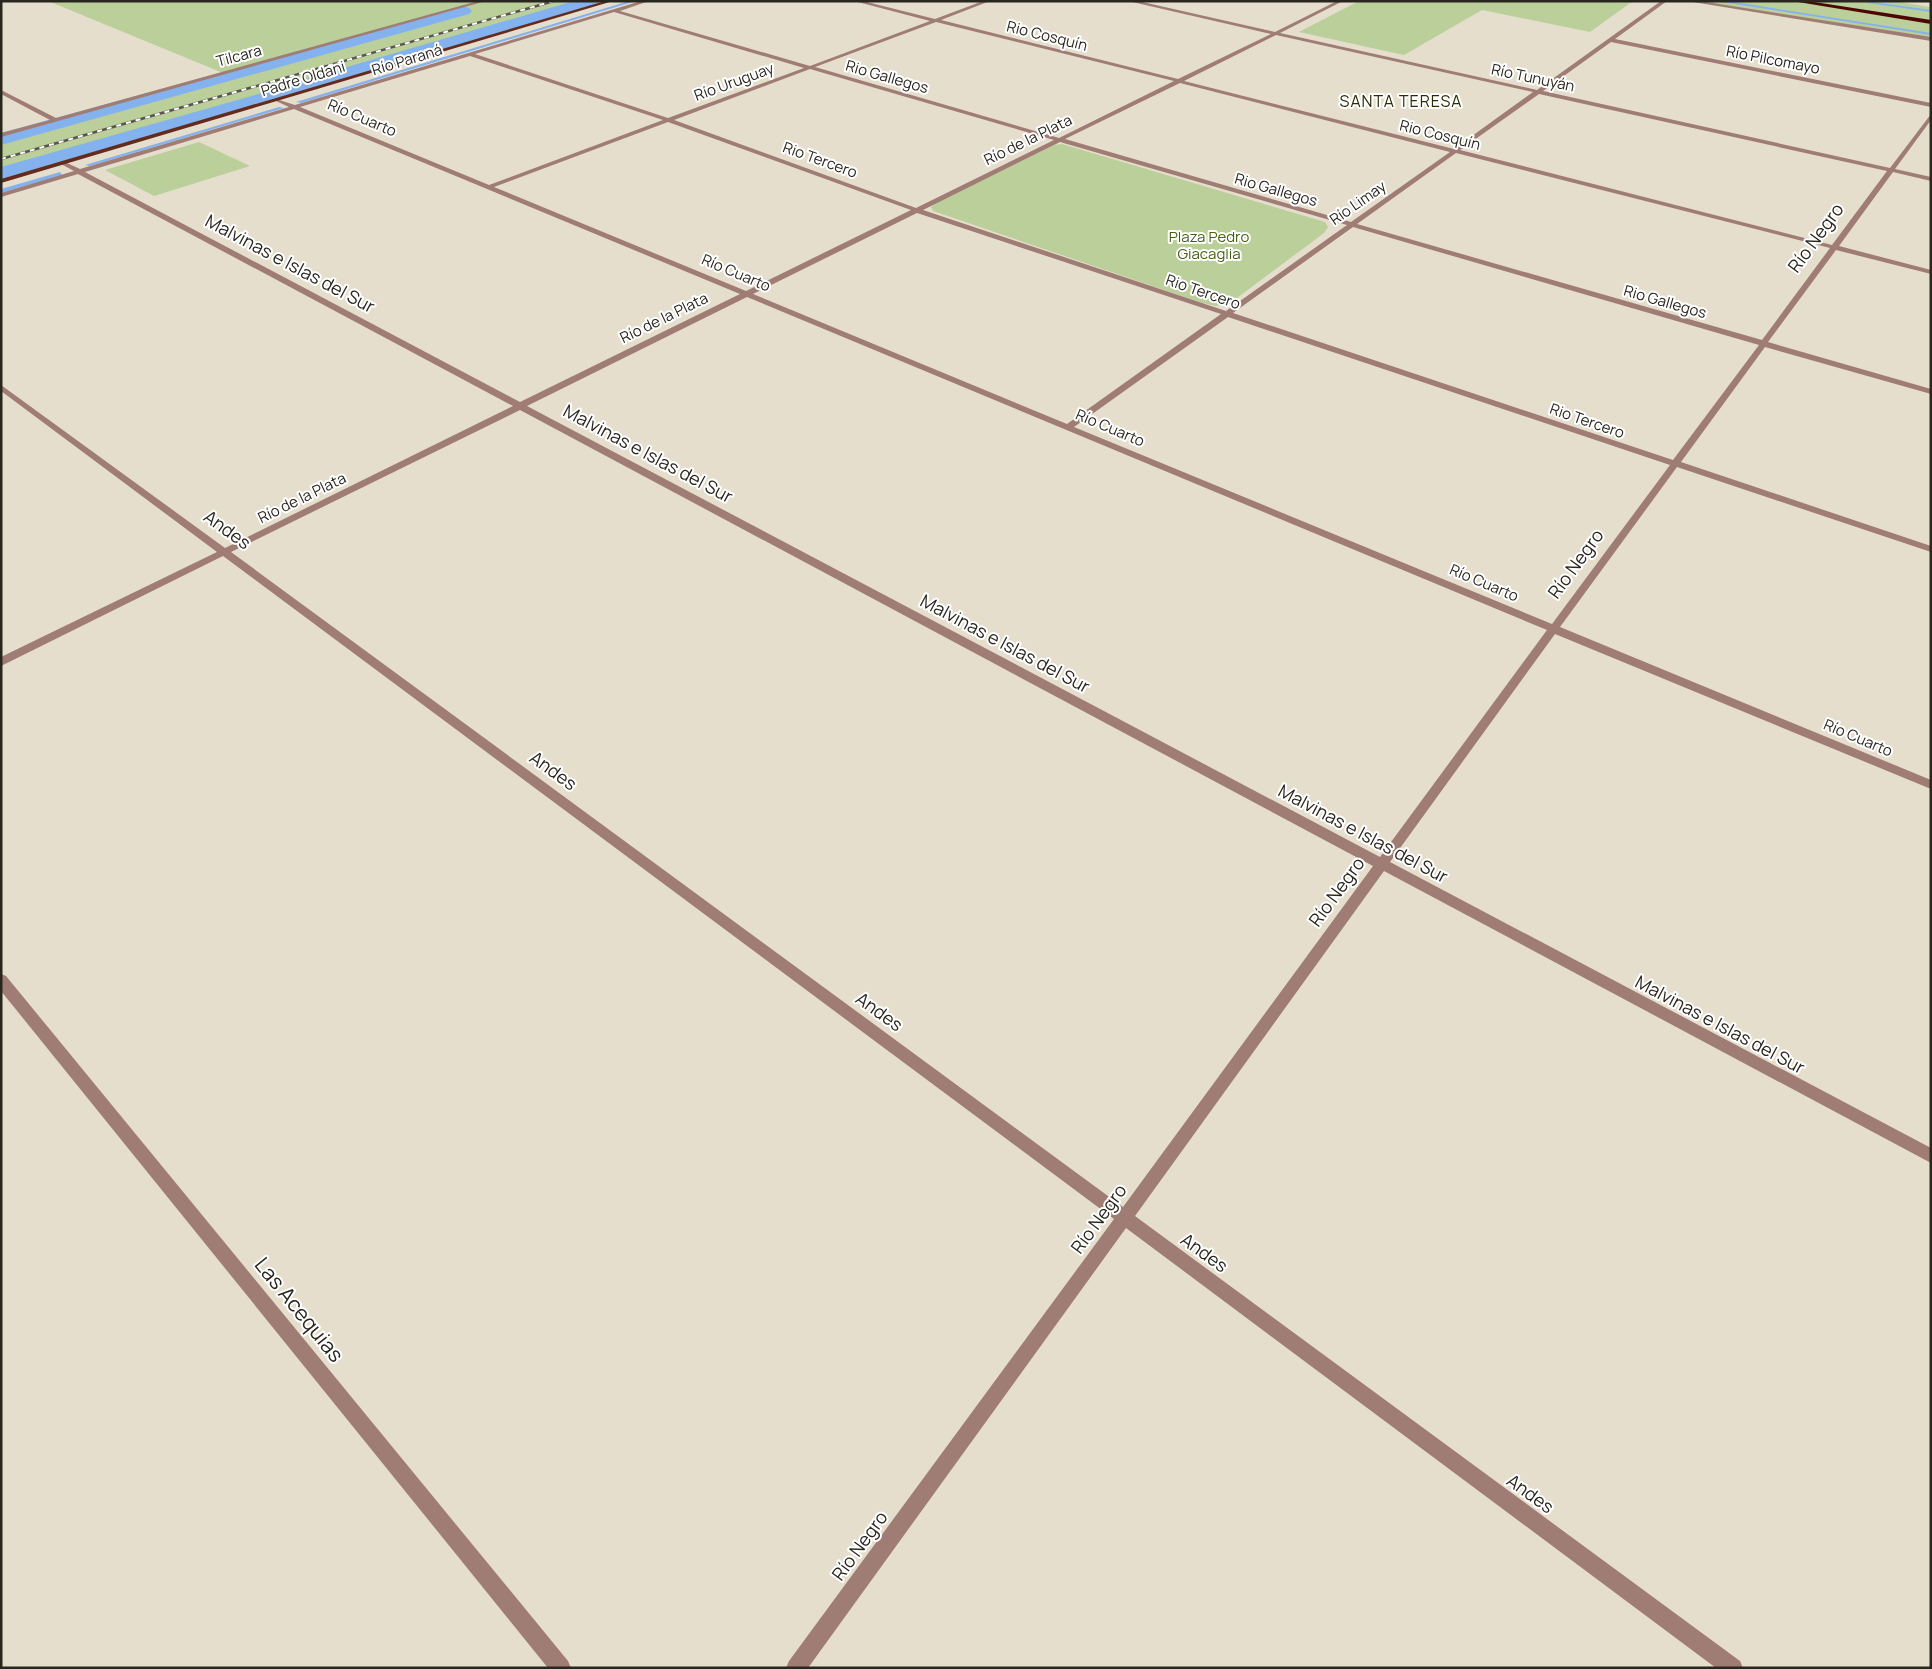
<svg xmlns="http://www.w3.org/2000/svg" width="1932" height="1669" font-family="Manrope,sans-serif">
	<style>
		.green { fill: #bacf9a }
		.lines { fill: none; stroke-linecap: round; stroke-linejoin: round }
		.stream { fill: #84b2ef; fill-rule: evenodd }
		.canal { fill: #84b2ef; fill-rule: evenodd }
		.minor { fill: #9f7c74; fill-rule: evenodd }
		.major { fill: #632a1e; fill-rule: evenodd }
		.highway { fill: #4c0700; fill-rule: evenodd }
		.rail-casing { stroke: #5a564d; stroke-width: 2.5 }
		.rail { stroke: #fff; stroke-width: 2; stroke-dasharray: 5; stroke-linecap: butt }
		.labels { text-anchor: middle; stroke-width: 4; stroke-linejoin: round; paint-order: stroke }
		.far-street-label { font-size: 15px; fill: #292620; stroke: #fff }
		.far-park-label { font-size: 15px; fill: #486013; stroke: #fff }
		.far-neighbourhood-label { font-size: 16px; letter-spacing: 1px; fill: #292d04; stroke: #fff }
		.street-label { font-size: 18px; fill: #292620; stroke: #fff }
		.near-street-label { font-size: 21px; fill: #292620; stroke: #fff }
	</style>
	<rect width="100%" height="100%" fill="#e6decd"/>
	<g class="green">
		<path d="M48,1H611L1,181V135L223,73Z"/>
		<path d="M1359,1H1633L1590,32L1482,10L1404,55L1299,32Z"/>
		<path d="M1689,1H1893L1931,7V39Z"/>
		<path d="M199,142L250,166L154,196L105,170Z"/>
		<path d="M1062,144L1325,222L1328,227L1324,233L1229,304L1216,306L1202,303L933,211L931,207L938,202L1054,145Z"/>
	</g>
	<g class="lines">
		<g class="stream">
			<path d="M629,1H636L301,103L296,102Z"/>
			<path d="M1716,1H1728L1931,33V35Z"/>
			<path d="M1866,1L1931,10V12L1868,3Z"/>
			<path d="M279,107L284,108L90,166L85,165Z"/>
			<path d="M60,172L62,175L1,193V189Z"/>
		</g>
		<g class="canal">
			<path d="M574,1H598L596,4L1,179V167L290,85L292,83Z"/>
			<path d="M464,6L469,8L472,11L469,14L1,145V133Z"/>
		</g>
		<g class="minor">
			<path d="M478,1H486L1,137V133L50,120L1,94V90L56,118Z"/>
			<path d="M641,1H649L620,11L810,66L930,21L854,1H863L935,19L983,1H990L941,20L1178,79L1271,34L1128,1H1138L1275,32L1337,1H1343L1280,33L1537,90L1661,1H1667L1615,39L1931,103V107L1611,42L1543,91L1890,168L1931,114V120L1895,169L1931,177V181L1893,172L1839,246L1931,270V274L1836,250L1768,342L1931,389V394L1765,347L1681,462L1931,546V552L1677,467L1560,627L1931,780V789L1555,634L1390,862L1931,1148V1163L1384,871L1135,1216L1740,1661L1743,1668H1716L1126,1228L808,1668H786L789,1661L1114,1219L223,556L1,666V657L217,552L1,391V385L225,548L513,406L78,174L1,197V193L74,171L61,164V162H65L80,169L289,107L276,101V99L295,105ZM614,12L804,68L668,118L475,54ZM936,22L1174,81L1059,138L815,67ZM1276,35L1533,92L1454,149L1184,81ZM470,56L663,120L489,185L300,107ZM810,69L1054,140L916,208L674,120ZM1180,83L1450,152L1351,222L1065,139ZM1539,94L1887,171L1832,245L1460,150ZM294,109L740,294L520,402L85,172ZM668,122L911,210L746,291L494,187ZM1060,142L1347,225L1226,311L923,210ZM1456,153L1830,248L1762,340L1357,224ZM917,213L1221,314L1067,424L753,294ZM1353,227L1759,345L1673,460L1233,313ZM747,297L1547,630L1380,857L527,406ZM1228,317L1670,465L1552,624L1074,427ZM520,410L1373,866L1123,1207L231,552Z"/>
			<path d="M1687,1H1700L1931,37V41Z"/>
			<path d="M1,974L6,976L568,1661L571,1668H548L1,991Z"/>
		</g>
		<path class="major" d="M605,1H613L1,183V179Z"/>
		<path class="highway" d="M1792,1H1808L1931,20V24Z"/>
		<g class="rail-casing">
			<path id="rail" d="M1,159L554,1"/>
		</g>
		<use href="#rail" class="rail"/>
	</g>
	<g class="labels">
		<g class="far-street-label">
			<text transform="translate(1047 36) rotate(14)" y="5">Rio Cosquín</text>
			<text transform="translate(239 56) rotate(-15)" y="5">Tilcara</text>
			<text transform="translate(407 60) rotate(-17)" y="5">Río Paraná</text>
			<text transform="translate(1773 60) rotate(11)" y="5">Río Pilcomayo</text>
			<text transform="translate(887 77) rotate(16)" y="5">Rio Gallegos</text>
			<text transform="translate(1533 78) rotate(12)" y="5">Río Tunuyán</text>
			<text transform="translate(303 79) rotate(-17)" y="5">Padre Oldani</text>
			<text transform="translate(734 82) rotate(-20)" y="5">Río Uruguay</text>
			<text transform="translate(362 118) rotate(23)" y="5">Río Cuarto</text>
			<text transform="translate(1440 135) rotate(14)" y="5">Rio Cosquín</text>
			<text transform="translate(1028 140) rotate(-26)" y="5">Río de la Plata</text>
			<text transform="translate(820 160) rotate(20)" y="5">Rio Tercero</text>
			<text transform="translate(1276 190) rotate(16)" y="5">Rio Gallegos</text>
			<text transform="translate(1358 203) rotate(-35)" y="5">Río Limay</text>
			<text transform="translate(736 273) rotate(23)" y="5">Río Cuarto</text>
			<text transform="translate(1203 292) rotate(19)" y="5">Rio Tercero</text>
			<text transform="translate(1665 302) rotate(16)" y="5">Rio Gallegos</text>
			<text transform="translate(664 318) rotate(-26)" y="5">Río de la Plata</text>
			<text transform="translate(1587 421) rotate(19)" y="5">Rio Tercero</text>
			<text transform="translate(1110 428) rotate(23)" y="5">Río Cuarto</text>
			<text transform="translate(302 498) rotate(-26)" y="5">Río de la Plata</text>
			<text transform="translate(1484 583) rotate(23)" y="5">Río Cuarto</text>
			<text transform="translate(1858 738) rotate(23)" y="5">Río Cuarto</text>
		</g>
		<g class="far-park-label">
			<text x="1209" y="242">Plaza Pedro<tspan x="1209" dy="17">Giacaglia</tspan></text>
		</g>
		<g class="far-neighbourhood-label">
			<text x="1401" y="107">SANTA TERESA</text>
		</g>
		<g class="street-label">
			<text transform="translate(1816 238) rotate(-54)" y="6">Río Negro</text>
			<text transform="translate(290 264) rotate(28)" y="6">Malvinas e Islas del Sur</text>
			<text transform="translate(648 454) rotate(28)" y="6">Malvinas e Islas del Sur</text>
			<text transform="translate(227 530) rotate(36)" y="6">Andes</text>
			<text transform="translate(1576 564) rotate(-54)" y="6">Río Negro</text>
			<text transform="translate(1005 644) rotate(28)" y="6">Malvinas e Islas del Sur</text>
			<text transform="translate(553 771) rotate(36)" y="6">Andes</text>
			<text transform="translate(1363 834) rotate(28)" y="6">Malvinas e Islas del Sur</text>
			<text transform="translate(1337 892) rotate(-54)" y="6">Río Negro</text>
			<text transform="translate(879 1012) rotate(36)" y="6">Andes</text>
			<text transform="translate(1720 1025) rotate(28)" y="6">Malvinas e Islas del Sur</text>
			<text transform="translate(1099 1219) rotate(-54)" y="6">Río Negro</text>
			<text transform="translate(1204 1253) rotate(36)" y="6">Andes</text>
			<text transform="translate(1530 1494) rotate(36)" y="6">Andes</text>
			<text transform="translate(860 1546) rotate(-54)" y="6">Río Negro</text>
		</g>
		<g class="near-street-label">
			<text transform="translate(299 1310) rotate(51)" y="7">Las Acequias</text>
		</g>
	</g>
	<rect width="1932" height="1669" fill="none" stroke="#292620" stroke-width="5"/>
</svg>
